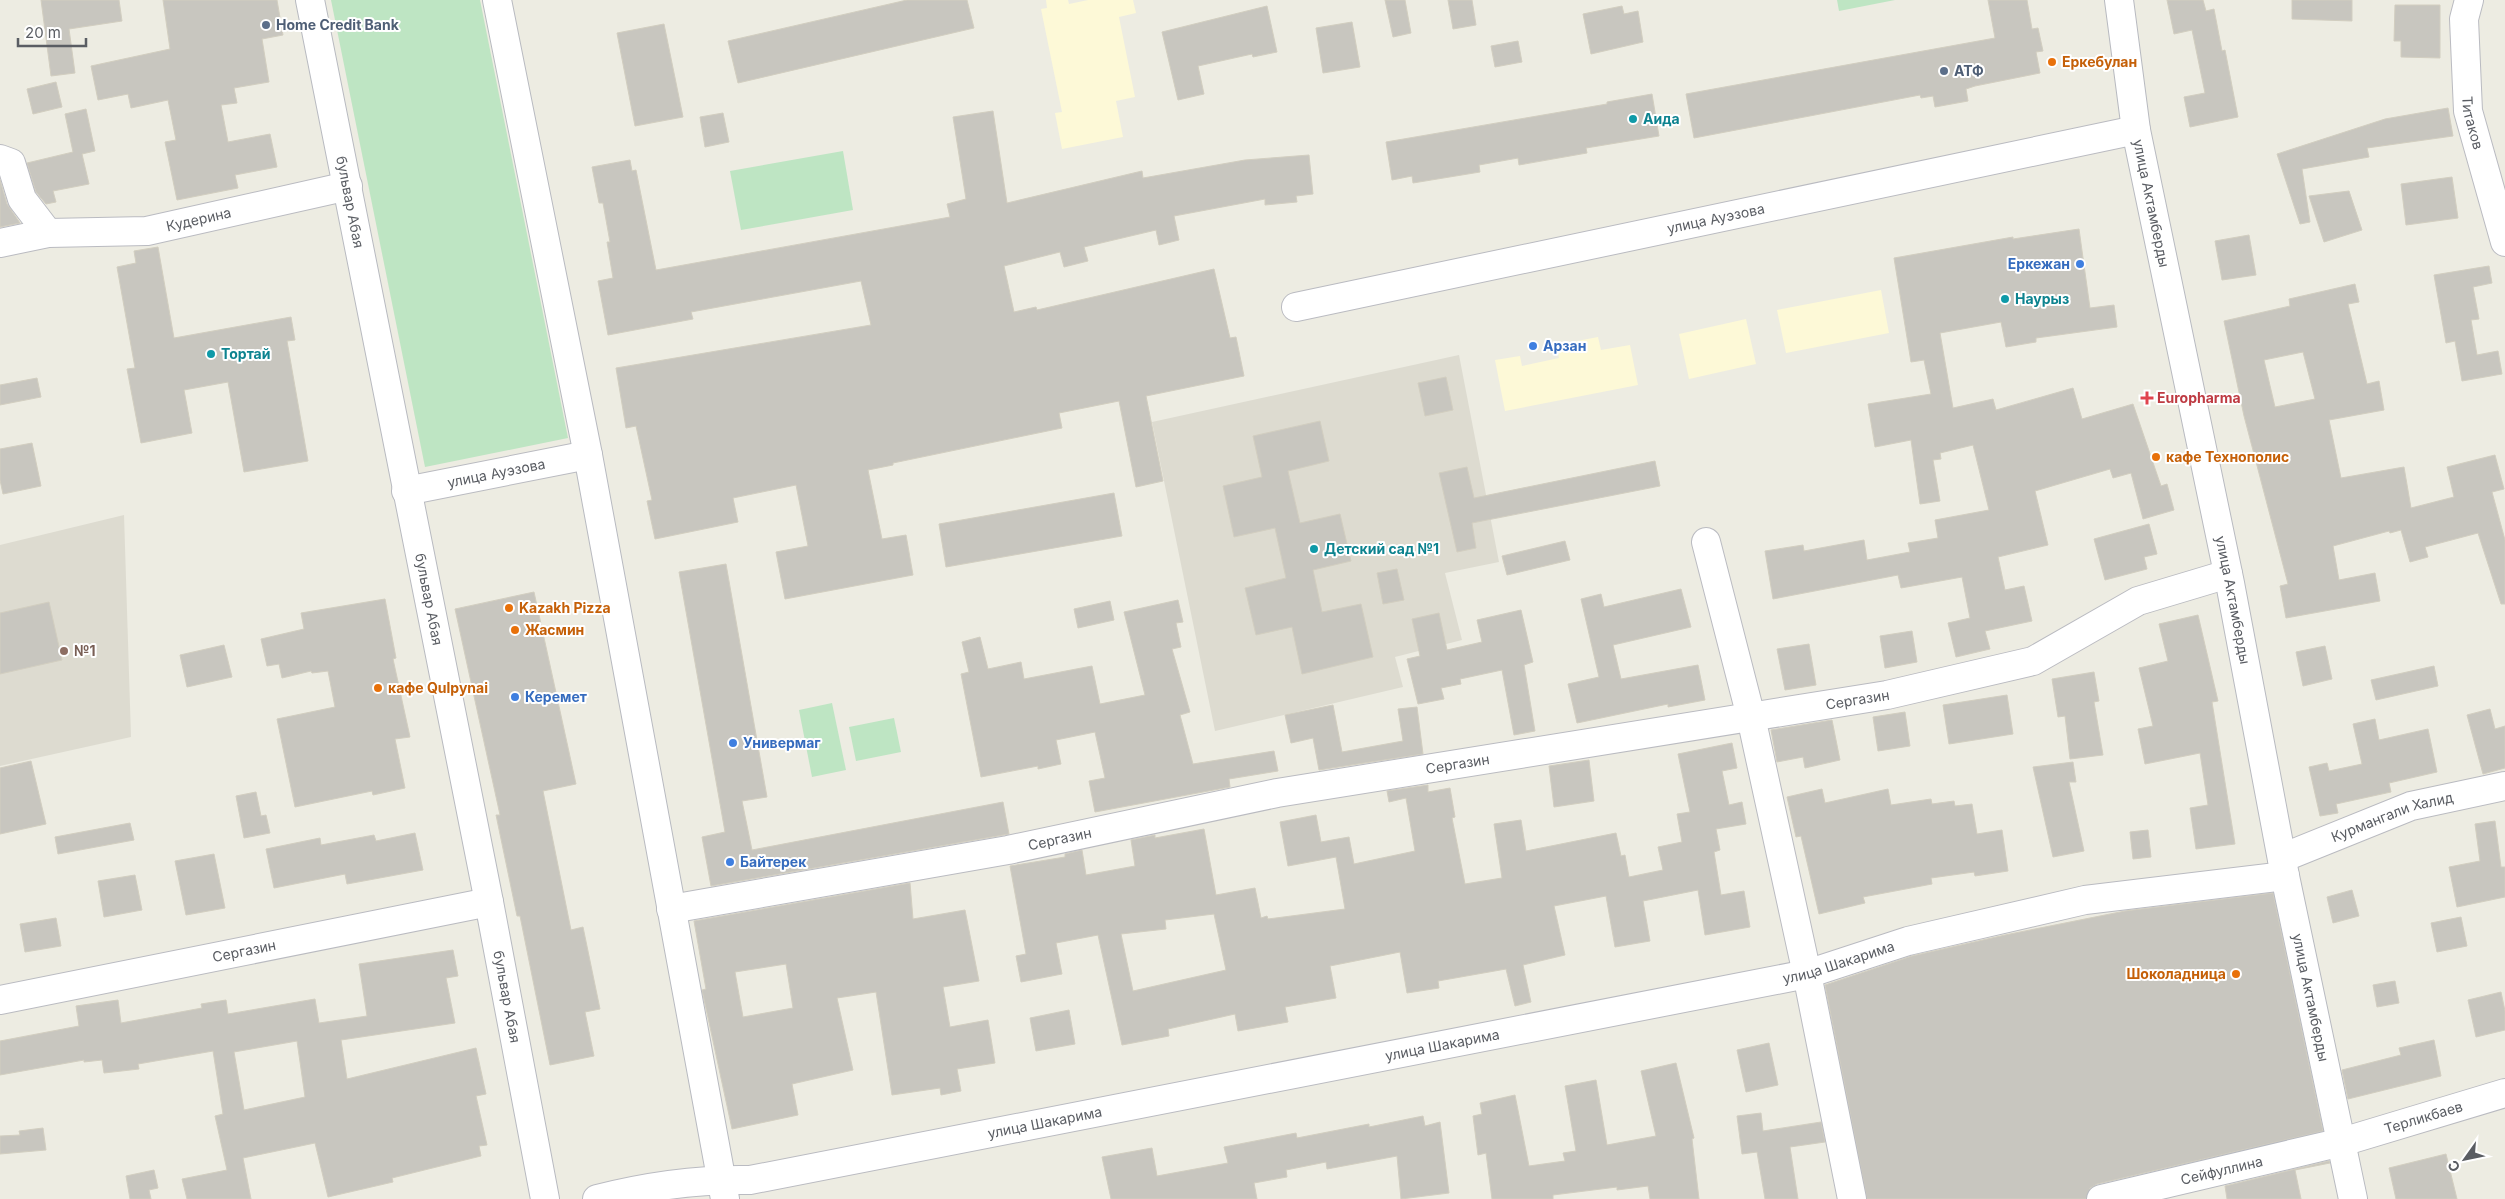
<svg xmlns="http://www.w3.org/2000/svg" width="2505" height="1199" font-family="Inter,sans-serif">
	<style>
		.commercial { fill: #fdf9d7 }
		.education { fill: #dddbd0 }
		.green { fill: #bee5c3 }
		.building { fill: #c8c6bf; stroke: #d2cec0; fill-rule: evenodd }
		.lines { fill: none; stroke-linecap: round; stroke-linejoin: round }
		.minor-casing { stroke: #babbc1; stroke-width: 30 }
		.secondary-casing { stroke: #b8bac0; stroke-width: 30 }
		.minor { stroke: #fff; stroke-width: 28 }
		.secondary { stroke: #fff; stroke-width: 28 }
		.service-dot { fill: #5c6f8a; stroke: #fff; stroke-width: 2 }
		.food-dot { fill: #e8710a; stroke: #fff; stroke-width: 2 }
		.culture-dot { fill: #0f9aa8; stroke: #fff; stroke-width: 2 }
		.shop-dot { fill: #3f7fe0; stroke: #fff; stroke-width: 2 }
		.health-dot { fill: #e0444e; stroke: #fff; stroke-width: 2 }
		.education-dot { fill: #8d6e63; stroke: #fff; stroke-width: 2 }
		.labels { text-anchor: middle; stroke-width: 4; stroke-linejoin: round; paint-order: stroke }
		.service-label { font-size: 14px; font-weight: bold; fill: #4e5e75; stroke: #fff; text-anchor: start }
		.food-label { font-size: 14px; font-weight: bold; fill: #c56008; stroke: #fff; text-anchor: start }
		.culture-label { font-size: 14px; font-weight: bold; fill: #0d838f; stroke: #fff; text-anchor: start }
		.street-label { font-size: 14px; fill: #5a5d63; stroke: #fff }
		.shop-label { font-size: 14px; font-weight: bold; fill: #366cbe; stroke: #fff; text-anchor: start }
		.health-label { font-size: 14px; font-weight: bold; fill: #be3a42; stroke: #fff; text-anchor: start }
		.education-label { font-size: 14px; font-weight: bold; fill: #785e54; stroke: #fff; text-anchor: start }
	</style>
	<rect width="100%" height="100%" fill="#edece2"/>
	<g class="commercial">
		<path d="M1046,0H1068L1069,4L1088,0H1133L1136,13L1119,17L1135,97L1116,101L1123,137L1062,149L1055,113L1062,112L1041,9L1047,8Z"/>
		<path d="M1881,290L1889,333L1786,353L1777,310Z"/>
		<path d="M1746,319L1756,364L1689,379L1679,334Z"/>
		<path d="M1598,337L1601,350L1630,345L1638,385L1505,411L1495,360L1520,356L1522,366L1559,358L1556,345Z"/>
	</g>
	<g class="education">
		<path d="M1459,355L1499,562L1445,573L1462,640L1395,657L1403,687L1215,731L1152,422Z"/>
		<path d="M124,515L131,737L0,766V545Z"/>
	</g>
	<g class="green">
		<path d="M331,0H480L568,438L425,467Z"/>
		<path d="M1837,0H1895L1839,11Z"/>
		<path d="M843,151L853,210L741,230L730,171Z"/>
		<path d="M832,703L846,770L812,777L799,710Z"/>
		<path d="M894,718L901,752L856,761L849,727Z"/>
	</g>
	<g class="building">
		<path d="M41,0H119L122,21L69,29L75,73L51,76Z"/>
		<path d="M163,0H277L283,35L262,39L269,82L234,88L237,103L221,105L228,142L270,134L277,167L235,175L238,188L177,200L165,142L176,140L168,100L131,108L128,94L98,100L91,66L170,49Z"/>
		<path d="M907,0H967L974,28L738,83L728,41Z"/>
		<path d="M1385,0H1405L1411,33L1393,37Z"/>
		<path d="M1448,0H1472L1476,25L1453,29Z"/>
		<path d="M1988,0H2027L2032,29L2038,28L2043,51L2036,52L2040,73L1975,86L1966,89L1968,101L1935,107L1933,96L1921,98L1920,95L1694,138L1686,94L1995,38Z"/>
		<path d="M2167,0H2203L2206,11L2214,9L2222,51L2225,50L2238,117L2190,127L2184,97L2205,93L2192,30L2174,34Z"/>
		<path d="M2292,0H2352V21L2292,19Z"/>
		<path d="M2395,5H2440V58L2401,57V41H2394Z"/>
		<path d="M1267,6L1277,52L1253,57L1252,54L1198,66L1204,94L1178,100L1162,32Z"/>
		<path d="M1622,6L1624,14L1638,11L1643,42L1591,54L1583,14Z"/>
		<path d="M1352,22L1360,67L1323,73L1316,28Z"/>
		<path d="M664,24L683,117L635,126L617,33Z"/>
		<path d="M1518,41L1522,62L1495,67L1491,46Z"/>
		<path d="M56,82L62,107L33,114L27,89Z"/>
		<path d="M1652,94L1659,136L1586,148L1587,153L1519,165L1518,158L1479,165L1480,172L1413,183L1412,176L1392,180L1386,142L1607,104V102Z"/>
		<path d="M2448,108L2453,136L2367,148L2369,157L2302,169L2310,222L2300,224L2277,154L2385,119Z"/>
		<path d="M86,109L95,151L82,154L89,184L53,191L56,202L46,204L36,192L27,163L73,152L65,114Z"/>
		<path d="M993,111L1007,203L1142,171L1143,178L1245,160L1309,155L1313,194L1296,196L1297,202L1265,205V199L1174,216L1179,240L1159,245L1156,230L1084,247L1088,261L1064,267L1060,252L1004,266L1014,312L1036,307L1037,310L1214,269L1230,338L1236,337L1244,376L1146,396L1163,481L1136,487L1119,401L1059,413L1062,428L893,463V465L868,470L882,539L906,535L913,575L785,599L776,552L808,546L796,485L733,498L738,522L655,539L647,501L652,500L636,426L626,428L616,368L871,325L861,281L691,312L693,319L608,335L598,281L613,278L607,242H610L603,203H599L592,167L630,160L632,171L636,170L656,270L950,217L947,204L966,199L953,117Z"/>
		<path d="M723,113L729,142L705,147L700,117Z"/>
		<path d="M2452,177L2458,218L2406,225L2401,184Z"/>
		<path d="M0,180L7,204L20,223L0,227Z"/>
		<path d="M2349,191L2362,230L2324,242L2309,196Z"/>
		<path d="M2079,229L2090,308L2114,305L2117,327L2036,338V342L2006,347L2001,322L1940,333L1953,408L1993,399L1996,410L2073,388L2082,419L2133,404L2161,486L2167,484L2174,510L2143,519L2131,473L2113,478L2110,469L2035,491L2048,545L1998,557L2005,590L2024,586L2032,621L1985,631L1990,649L1956,657L1948,623L1970,618L1962,577L1901,588L1898,575L1773,599L1765,551L1803,545L1804,551L1864,540L1867,560L1910,552L1908,543L1938,538L1935,520L1989,510L1973,445L1940,453L1941,459L1933,460L1940,501L1920,504L1911,440L1875,447L1868,404L1931,394L1924,360L1911,362L1894,258L2013,237V239Z"/>
		<path d="M2249,235L2256,275L2222,280L2215,241Z"/>
		<path d="M158,247L174,338L291,317L295,340L287,341L308,461L244,472L228,382L184,390L192,433L141,443L127,369L135,368L117,267L136,263L134,251Z"/>
		<path d="M2489,266L2492,283L2473,287L2479,319L2471,320L2477,355L2498,351L2502,374L2462,381L2455,341L2446,343L2434,275Z"/>
		<path d="M2355,284L2359,302L2348,304L2367,384L2379,381L2384,410L2329,420L2341,478L2404,467L2411,508L2454,497L2447,467L2495,455L2504,489L2492,492L2505,540V604H2501L2478,533L2425,547L2428,557L2410,562L2401,530L2390,533L2389,531L2333,546L2339,580L2375,573L2380,601L2286,618L2280,586L2288,584L2244,416L2224,321L2290,306L2289,299ZM2303,352L2315,399L2275,407L2264,360Z"/>
		<path d="M1446,377L1453,410L1425,416L1418,383Z"/>
		<path d="M37,378L41,397L0,405V385Z"/>
		<path d="M1320,421L1329,461L1288,471L1300,523L1340,514L1351,561L1313,570L1322,612L1361,604L1373,657L1302,674L1292,627L1256,635L1245,588L1286,578L1275,528L1234,537L1223,486L1262,477L1253,436Z"/>
		<path d="M32,443L41,486L3,494L0,480V449Z"/>
		<path d="M1655,461L1660,486L1472,523L1476,548L1457,552L1439,473L1467,467L1474,498Z"/>
		<path d="M1114,493L1122,536L946,567L939,524Z"/>
		<path d="M2149,524L2157,554L2144,557L2147,569L2105,580L2094,539Z"/>
		<path d="M1565,541L1570,560L1507,575L1502,556Z"/>
		<path d="M726,564L767,797L742,801L752,850L1003,802L1009,834L711,886L702,837L725,832L679,572Z"/>
		<path d="M1397,569L1404,600L1383,604L1377,573Z"/>
		<path d="M1681,589L1691,627L1613,645L1621,679L1698,665L1705,700L1668,707V704L1577,723L1568,684L1599,677L1581,599L1601,594L1604,607Z"/>
		<path d="M534,592L576,784L543,791L571,930L583,927L600,1009L585,1012L594,1056L550,1065L520,916H517L496,815H500L455,609Z"/>
		<path d="M385,599L396,658L393,659L410,737L395,739L405,788L373,795L372,791L295,807L277,719L335,707L328,671L312,673L311,671L282,678L279,664L267,666L261,639L304,629L301,613Z"/>
		<path d="M1178,600L1183,622L1176,623L1181,647L1172,649L1190,712L1180,715L1193,764L1274,751L1278,771L1229,779L1230,787L1095,812L1089,781L1105,778L1095,732L1056,740L1061,764L1038,769V766L981,777L961,674L969,672L962,642L980,637L988,669L1021,662L1024,679L1092,666L1100,704L1145,695L1124,612Z"/>
		<path d="M1110,601L1114,620L1078,628L1074,609Z"/>
		<path d="M49,602L62,660L0,674V613Z"/>
		<path d="M1521,610L1533,662L1524,665L1535,731L1514,735L1502,670L1460,679L1461,684L1441,688L1444,699L1418,704L1407,659L1420,656L1412,619L1439,613L1447,650L1482,642L1477,620Z"/>
		<path d="M2198,615L2218,701L2212,702L2235,844L2196,849L2190,808L2208,805L2200,753L2145,764L2138,729L2153,726L2139,668L2168,661L2159,624Z"/>
		<path d="M1912,631L1917,662L1885,668L1880,636Z"/>
		<path d="M1809,644L1816,685L1785,690L1777,649Z"/>
		<path d="M224,645L232,677L187,687L180,655Z"/>
		<path d="M2325,646L2332,679L2303,686L2296,652Z"/>
		<path d="M2434,666L2438,686L2376,700L2371,680Z"/>
		<path d="M2094,672L2099,701L2094,702L2103,755L2070,759L2065,716L2058,717L2052,679Z"/>
		<path d="M2007,695L2013,734L1949,744L1943,705Z"/>
		<path d="M1333,705L1342,752L1403,741L1398,709L1417,707L1423,754L1319,770L1313,738L1291,743L1285,715Z"/>
		<path d="M2490,709L2495,729L2505,726V768L2483,774L2467,715Z"/>
		<path d="M1905,712L1910,746L1878,751L1873,717Z"/>
		<path d="M2375,719L2379,740L2428,729L2437,772L2389,783L2391,792L2336,804L2338,813L2320,816L2309,767L2327,763L2329,771L2362,764L2353,724Z"/>
		<path d="M1832,720L1840,760L1805,768L1803,757L1777,762L1771,730Z"/>
		<path d="M1732,743L1737,768L1722,771L1729,805L1742,802L1746,824L1716,829L1720,850L1714,852L1721,895L1744,891L1750,927L1705,935L1698,890L1643,901L1650,941L1615,947L1606,896L1554,906L1565,955L1523,965L1531,1002L1515,1006L1506,969L1438,981L1439,988L1407,993L1400,952L1330,966L1336,998L1285,1007L1288,1022L1238,1031L1235,1014L1168,1029L1169,1036L1122,1045L1098,935L1056,943L1062,974L1021,982L1016,956L1026,954L1010,866L1065,857V854L1082,850L1086,875L1135,866L1131,840L1155,835V838L1204,829L1216,895L1255,888L1261,918L1267,916L1268,919L1345,909L1336,857L1288,866L1280,822L1316,815L1321,842L1349,837L1354,864L1415,851L1406,798L1389,802L1387,791L1428,785V792L1450,788L1455,817L1452,818L1465,884L1502,878L1494,824L1521,820L1526,851L1616,833L1621,856L1625,855L1629,877L1663,870L1658,847L1682,842L1677,814L1690,812L1678,754ZM1214,914L1226,970L1133,991L1121,934L1166,929L1165,920Z"/>
		<path d="M1589,760L1594,801L1554,807L1549,766Z"/>
		<path d="M31,761L46,824L0,834V768Z"/>
		<path d="M2073,762L2076,782H2069L2084,851L2053,857L2033,767Z"/>
		<path d="M1822,789L1825,803L1888,789L1891,805L1931,799L1932,804L1954,801L1955,806L1972,804L1977,834L2002,830L2008,871L1975,876L1974,872L1931,878L1932,884L1863,897L1865,903L1819,914L1801,836L1796,837L1787,797Z"/>
		<path d="M256,792L261,816L266,815L270,833L244,838L236,796Z"/>
		<path d="M2495,821L2501,867H2505V897L2457,907L2449,867L2480,861L2475,824Z"/>
		<path d="M130,823L134,840L58,854L55,837Z"/>
		<path d="M2148,830L2151,857L2133,859L2130,832Z"/>
		<path d="M415,833L423,870L347,884L345,874L274,888L266,849L320,838L321,845L374,835L376,841Z"/>
		<path d="M214,854L225,908L186,915L175,861Z"/>
		<path d="M135,875L142,910L104,917L98,881Z"/>
		<path d="M910,883L913,919L965,910L979,981L943,987L950,1027L988,1020L995,1063L957,1069L961,1091L941,1095L940,1088L892,1095L876,992L837,998L853,1070L792,1084L798,1115L732,1129L702,990L706,989L694,921ZM786,964L793,1008L743,1017L735,972Z"/>
		<path d="M2352,890L2359,916L2333,923L2327,897Z"/>
		<path d="M2273,893L2323,1131L2097,1184L2090,1188L2086,1199H1867L1825,985L1912,956L2005,935L2125,911Z"/>
		<path d="M2461,917L2467,946L2437,952L2431,923Z"/>
		<path d="M56,918L61,946L25,952L20,924Z"/>
		<path d="M453,950L458,976L446,978L455,1023L341,1040L347,1079L476,1048L486,1094L476,1096L487,1145L479,1146L481,1156L392,1178L393,1182L328,1197L315,1143L243,1158L251,1199H187L182,1179L227,1170L215,1116L223,1114L213,1051L138,1064L139,1069L104,1073L102,1060L84,1062V1060L0,1075V1041L79,1026L76,1006L118,1000L121,1023L202,1008L201,1004L226,1000L228,1014L315,999L319,1023L367,1016L359,964ZM297,1041L305,1097L244,1110L234,1052Z"/>
		<path d="M2395,981L2399,1003L2377,1007L2373,985Z"/>
		<path d="M2501,992L2505,1011V1030L2476,1037L2468,1000Z"/>
		<path d="M1069,1010L1075,1044L1036,1051L1030,1018Z"/>
		<path d="M2434,1040L2441,1076L2348,1099L2342,1070L2401,1055L2399,1048Z"/>
		<path d="M1769,1043L1778,1085L1746,1092L1737,1050Z"/>
		<path d="M1676,1063L1694,1138L1692,1139L1699,1199H1650L1648,1186L1617,1190V1187L1553,1195V1199H1492L1486,1153L1478,1155L1473,1116L1482,1114L1480,1103L1515,1095L1529,1166L1565,1161L1563,1153L1576,1151L1565,1086L1596,1080L1607,1145L1656,1136L1641,1071Z"/>
		<path d="M1761,1113L1763,1131L1821,1122L1825,1142L1790,1147L1798,1199H1765L1757,1152L1742,1154L1737,1116Z"/>
		<path d="M1423,1116L1425,1126L1440,1122L1449,1193L1401,1199L1397,1156L1327,1169L1326,1162L1286,1170L1287,1177L1254,1183L1257,1199H1111L1102,1157L1152,1148L1157,1176L1228,1163L1224,1147L1296,1133L1297,1138L1369,1124V1127Z"/>
		<path d="M43,1128L46,1150L0,1154V1136L20,1135L19,1131Z"/>
		<path d="M2446,1154L2457,1199H2396L2389,1168Z"/>
		<path d="M2329,1161L2330,1163L2295,1170L2301,1199H2227L2225,1186Z"/>
		<path d="M154,1170L158,1188L149,1190L151,1199H130L126,1176Z"/>
	</g>
	<g class="lines">
		<g class="minor-casing">
			<g id="minor">
				<path id="s1" d="M2469,0L2464,19L2468,111L2505,242"/>
				<path d="M0,159L11,163L22,199L48,233"/>
				<path id="s2" d="M0,243L48,233L147,231L348,186"/>
				<path id="s3" d="M1296,307L2136,130"/>
				<path id="s4" d="M406,491L588,455"/>
				<path d="M1706,542L1751,717L1807,974L1852,1199"/>
				<path id="s5" d="M2282,858L2411,806L2505,786"/>
				<path id="s6" d="M671,909L1008,850L1277,793L1887,695L2033,661L2138,601L2228,574"/>
				<path id="s7" d="M0,1000L489,902"/>
				<path id="s8" d="M2342,1142L2505,1093"/>
				<path id="s9" d="M597,1199C648,1186 697,1179 750,1180L1807,974L1908,941L2085,900L2285,876"/>
			</g>
		</g>
		<g class="secondary-casing">
			<g id="secondary">
				<path id="s10" d="M310,0L489,902L545,1199"/>
				<path d="M497,0L588,455L725,1199"/>
				<path id="s11" d="M2119,0L2136,130L2230,583L2285,876L2353,1199"/>
				<path id="s12" d="M2101,1199L2342,1142"/>
			</g>
		</g>
		<use href="#minor" class="minor"/>
		<use href="#secondary" class="secondary"/>
	</g>
	<g class="service-dot">
		<circle cx="266" cy="25" r="5"/>
		<circle cx="1944" cy="71" r="5"/>
	</g>
	<g class="food-dot">
		<circle cx="2052" cy="62" r="5"/>
		<circle cx="2156" cy="457" r="5"/>
		<circle cx="509" cy="608" r="5"/>
		<circle cx="515" cy="630" r="5"/>
		<circle cx="378" cy="688" r="5"/>
		<circle cx="2236" cy="974" r="5"/>
	</g>
	<g class="culture-dot">
		<circle cx="1633" cy="119" r="5"/>
		<circle cx="2005" cy="299" r="5"/>
		<circle cx="211" cy="354" r="5"/>
		<circle cx="1314" cy="549" r="5"/>
	</g>
	<g class="shop-dot">
		<circle cx="2080" cy="264" r="5"/>
		<circle cx="1533" cy="346" r="5"/>
		<circle cx="515" cy="697" r="5"/>
		<circle cx="733" cy="743" r="5"/>
		<circle cx="730" cy="862" r="5"/>
	</g>
	<path class="health-dot" d="M2144.5 390.5h5v5h5v5h-5v5h-5v-5h-5v-5h5z"/>
	<circle class="education-dot" cx="64" cy="651" r="5"/>
	<g class="labels">
		<g class="service-label">
			<text x="276" y="30">Home Credit Bank</text>
			<text x="1954" y="76">АТФ</text>
		</g>
		<g class="food-label">
			<text x="2062" y="67">Еркебулан</text>
			<text x="2166" y="462">кафе Технополис</text>
			<text x="519" y="613">Kazakh Pizza</text>
			<text x="525" y="635">Жасмин</text>
			<text x="388" y="693">кафе Qulpynai</text>
			<text x="2226" y="979" text-anchor="end">Шоколадница</text>
		</g>
		<g class="culture-label">
			<text x="1643" y="124">Аида</text>
			<text x="2015" y="304">Наурыз</text>
			<text x="221" y="359">Тортай</text>
			<text x="1324" y="554">Детский сад №1</text>
		</g>
		<g class="street-label">
			<text dy="5" stroke="none"><textPath href="#s1" startOffset="124">Титаков</textPath></text>
			<text dy="5" stroke="none"><textPath href="#s10" startOffset="206">бульвар Абая</textPath></text>
			<text dy="5" stroke="none"><textPath href="#s11" startOffset="206">улица Актамберды</textPath></text>
			<text dy="5" stroke="none"><textPath href="#s2" startOffset="201">Кудерина</textPath></text>
			<text dy="5" stroke="none"><textPath href="#s3" startOffset="429">улица Ауэзова</textPath></text>
			<text dy="5" stroke="none"><textPath href="#s4" startOffset="92">улица Ауэзова</textPath></text>
			<text dy="5" stroke="none"><textPath href="#s10" startOffset="611">бульвар Абая</textPath></text>
			<text dy="5" stroke="none"><textPath href="#s11" startOffset="611">улица Актамберды</textPath></text>
			<text dy="5" stroke="none"><textPath href="#s6" startOffset="1205">Сергазин</textPath></text>
			<text dy="5" stroke="none"><textPath href="#s6" startOffset="800">Сергазин</textPath></text>
			<text dy="5" stroke="none"><textPath href="#s5" startOffset="118">Курмангали Халид</textPath></text>
			<text dy="5" stroke="none"><textPath href="#s6" startOffset="395">Сергазин</textPath></text>
			<text dy="5" stroke="none"><textPath href="#s7" startOffset="249">Сергазин</textPath></text>
			<text dy="5" stroke="none"><textPath href="#s9" startOffset="1265">улица Шакарима</textPath></text>
			<text dy="5" stroke="none"><textPath href="#s10" startOffset="1016">бульвар Абая</textPath></text>
			<text dy="5" stroke="none"><textPath href="#s11" startOffset="1016">улица Актамберды</textPath></text>
			<text dy="5" stroke="none"><textPath href="#s9" startOffset="860">улица Шакарима</textPath></text>
			<text dy="5" stroke="none"><textPath href="#s8" startOffset="85">Терликбаев</textPath></text>
			<text dy="5" stroke="none"><textPath href="#s9" startOffset="455">улица Шакарима</textPath></text>
			<text dy="5" stroke="none"><textPath href="#s12" startOffset="124">Сейфуллина</textPath></text>
		</g>
		<g class="shop-label">
			<text x="2070" y="269" text-anchor="end">Еркежан</text>
			<text x="1543" y="351">Арзан</text>
			<text x="525" y="702">Керемет</text>
			<text x="743" y="748">Универмаг</text>
			<text x="740" y="867">Байтерек</text>
		</g>
		<g class="health-label">
			<text x="2157" y="403">Europharma</text>
		</g>
		<g class="education-label">
			<text x="74" y="656">№1</text>
		</g>
	</g>
	<g transform="translate(2465 1159) rotate(237)" stroke="#ffffff" stroke-width="4" paint-order="stroke">
	<path d="M0-4L9 19L0 12L-9 19Z" fill="#5a5d63"/>
	<text y="-8" font-size="14" font-weight="bold" text-anchor="middle" fill="#5a5d63">С</text>
	</g>
	<path d="M18 38v8h68v-8" fill="none" stroke="#5a5d63" stroke-width="2.5"/>
	<text x="25" y="38" font-size="15" fill="#5a5d63" stroke="#ffffff" stroke-width="4" paint-order="stroke">20 m</text>
</svg>
